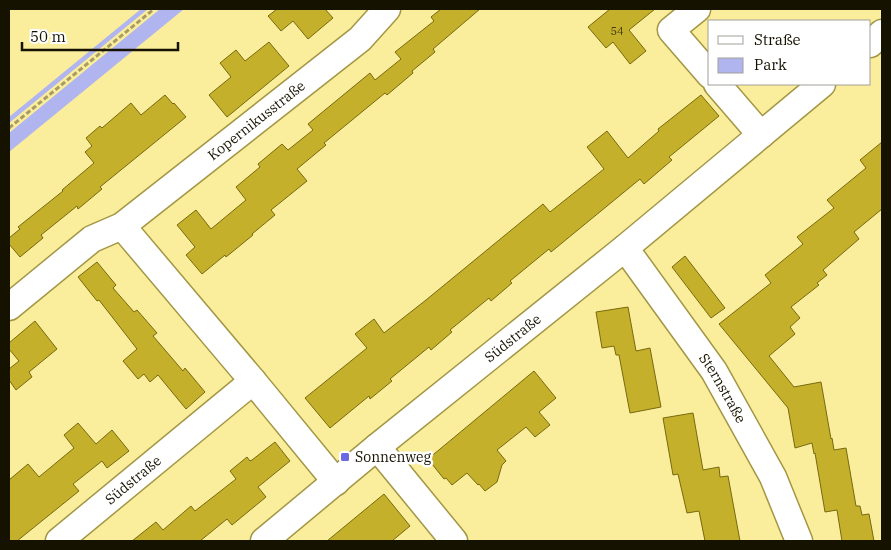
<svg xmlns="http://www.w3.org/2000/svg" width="891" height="550" font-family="'IBM Plex Serif',serif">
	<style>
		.green { fill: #b0b5f0 }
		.building { fill: #c4b02b; stroke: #776a0e }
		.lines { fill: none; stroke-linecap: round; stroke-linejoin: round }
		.minor-casing { stroke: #a39645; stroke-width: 29 }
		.path { stroke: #a79d63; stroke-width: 3; stroke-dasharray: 5 2.5; stroke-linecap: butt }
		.minor { stroke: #fff; stroke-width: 26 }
		.poi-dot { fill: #6c69e3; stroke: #fff; stroke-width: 2 }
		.labels { text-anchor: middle; stroke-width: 5; stroke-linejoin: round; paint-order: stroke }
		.number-label { font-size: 11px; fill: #423a0b }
		.street-label { font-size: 14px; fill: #161200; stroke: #fff }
		.poi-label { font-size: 14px; fill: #161200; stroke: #fff; text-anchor: start }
	</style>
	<rect width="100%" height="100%" fill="#faed9b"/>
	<g class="green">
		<path d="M141,9H148L9,123V117Z"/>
		<path d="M160,9H184L9,152V133Z"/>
	</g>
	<g class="building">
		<path d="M277,9H325L333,18L308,39L293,21L281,31L268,16Z"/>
		<path d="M441,9H480L433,49L435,52L412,71L413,73L387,95L385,93L324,143L326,145L297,169L307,181L271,210L275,215L252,234L253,235L226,257L225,255L202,274L186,255L195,247L177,225L196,210L211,229L246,200L236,187L260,167L258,164L282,144L288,150L313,130L308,124L370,73L375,80L401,59L395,52L434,21L431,17Z"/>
		<path d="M610,9H655L629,30L646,51L630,64L613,42L606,48L588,27Z"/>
		<path d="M269,42L289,66L227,117L209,95L231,77L220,63L236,50L245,61Z"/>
		<path d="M165,95L173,104L174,103L186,117L100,187L102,189L78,209L77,206L41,235L43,238L20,257L9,244V238L20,229L18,227L63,191L62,190L94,163L85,152L92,146L86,138L100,126L102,128L131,103L141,115Z"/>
		<path d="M701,95L719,116L669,157L672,160L644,184L640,179L551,252L549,249L510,281L512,283L491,301L489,298L450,330L452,332L431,350L429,347L390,379L392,381L370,399L369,396L330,428L305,398L367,348L355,334L374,319L384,333L426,300L543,204L550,212L604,169L587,147L607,131L628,158L659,131L658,129Z"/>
		<path d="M882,142V209L854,232L859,239L823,270L827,275L817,283L819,285L791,307L800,318L790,327L795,334L769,356L794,387L821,382L831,439L832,438L834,450L846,448L856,506H860L862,515L869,514L874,541H842L837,510L825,512L815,453L814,454L812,443L795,448L788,408L719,324L771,283L765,275L803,244L797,237L834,208L827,200L866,168L860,160Z"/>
		<path d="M685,256L725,308L711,318L672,267Z"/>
		<path d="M97,262L116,285L113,288L134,312L137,310L157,333L153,336L183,371L185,368L205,392L186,409L158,375L150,382L144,374L138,379L123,361L137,349L99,300L97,301L78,277Z"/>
		<path d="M628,307L636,351L650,348L661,407L630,413L619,355H616L614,346L602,348L596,312Z"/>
		<path d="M35,321L57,349L29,372L32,377L16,390L9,380V369L19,361L9,349V343Z"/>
		<path d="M534,371L556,398L539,412L550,425L535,437L526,427L497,450L506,461L502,465L497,482L485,491L479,484L478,485L467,473L452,485L446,478L444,479L428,459Z"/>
		<path d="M693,413L703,470L719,467L720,477L728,476L740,541H705L699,511L687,513L678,474L673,475L663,418Z"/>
		<path d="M78,423L96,444L112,430L129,451L107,468L102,461L73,484L79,491L17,541H9V480L28,464L39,477L74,448L64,435Z"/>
		<path d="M275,442L290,461L258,487L266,497L232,525L227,519L200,541H132L156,522L163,530L191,506L195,511L236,479L230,471L247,457L250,461L252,460Z"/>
		<path d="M384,494L410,526L392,541H327Z"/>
	</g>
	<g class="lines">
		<g class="minor-casing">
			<g id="minor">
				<path d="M697,9L671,30L710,75"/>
				<path d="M870,44L882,33"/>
				<path d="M717,84L761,135"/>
				<path d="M122,226L253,381L336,482"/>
				<path id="s1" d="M625,248L714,371L773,477L799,541"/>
				<path id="s2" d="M9,307L92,239L122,226L360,39L387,9"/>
				<path d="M377,447L454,541"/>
				<path id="s3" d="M59,541L253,381"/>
				<path id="s4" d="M264,541L377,447L625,248L822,84"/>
			</g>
		</g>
		<path class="path" d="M9,128L154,9"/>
		<use href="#minor" class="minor"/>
	</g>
	<rect class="poi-dot" x="340" y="452" width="10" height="10" rx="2.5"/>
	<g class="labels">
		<g class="number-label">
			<text x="617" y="35">54</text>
		</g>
		<g class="street-label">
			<text dy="5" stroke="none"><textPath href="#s2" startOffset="311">Kopernikusstraße</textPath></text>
			<text dy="5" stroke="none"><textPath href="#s4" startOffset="321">Südstraße</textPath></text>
			<text dy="5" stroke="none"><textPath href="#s1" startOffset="171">Sternstraße</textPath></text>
			<text dy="5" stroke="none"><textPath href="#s3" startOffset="96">Südstraße</textPath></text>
		</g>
		<g class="poi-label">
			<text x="355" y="462">Sonnenweg</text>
		</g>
	</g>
	<rect width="891" height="550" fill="none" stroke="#161200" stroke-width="20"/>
	<rect x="708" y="20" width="162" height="65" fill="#ffffff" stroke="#a2a099"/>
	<rect x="718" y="36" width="25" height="8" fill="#ffffff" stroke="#a2a099"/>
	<text x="754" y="45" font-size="15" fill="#161200">Straße</text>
	<rect x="718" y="58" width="25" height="15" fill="#b0b5f0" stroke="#a2a099"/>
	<text x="754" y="70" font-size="15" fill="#161200">Park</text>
	<path d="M22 42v8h156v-8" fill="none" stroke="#161200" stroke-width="2.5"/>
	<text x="30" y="42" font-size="15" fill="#161200" stroke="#ffffff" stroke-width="4" paint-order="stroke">50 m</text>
</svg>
